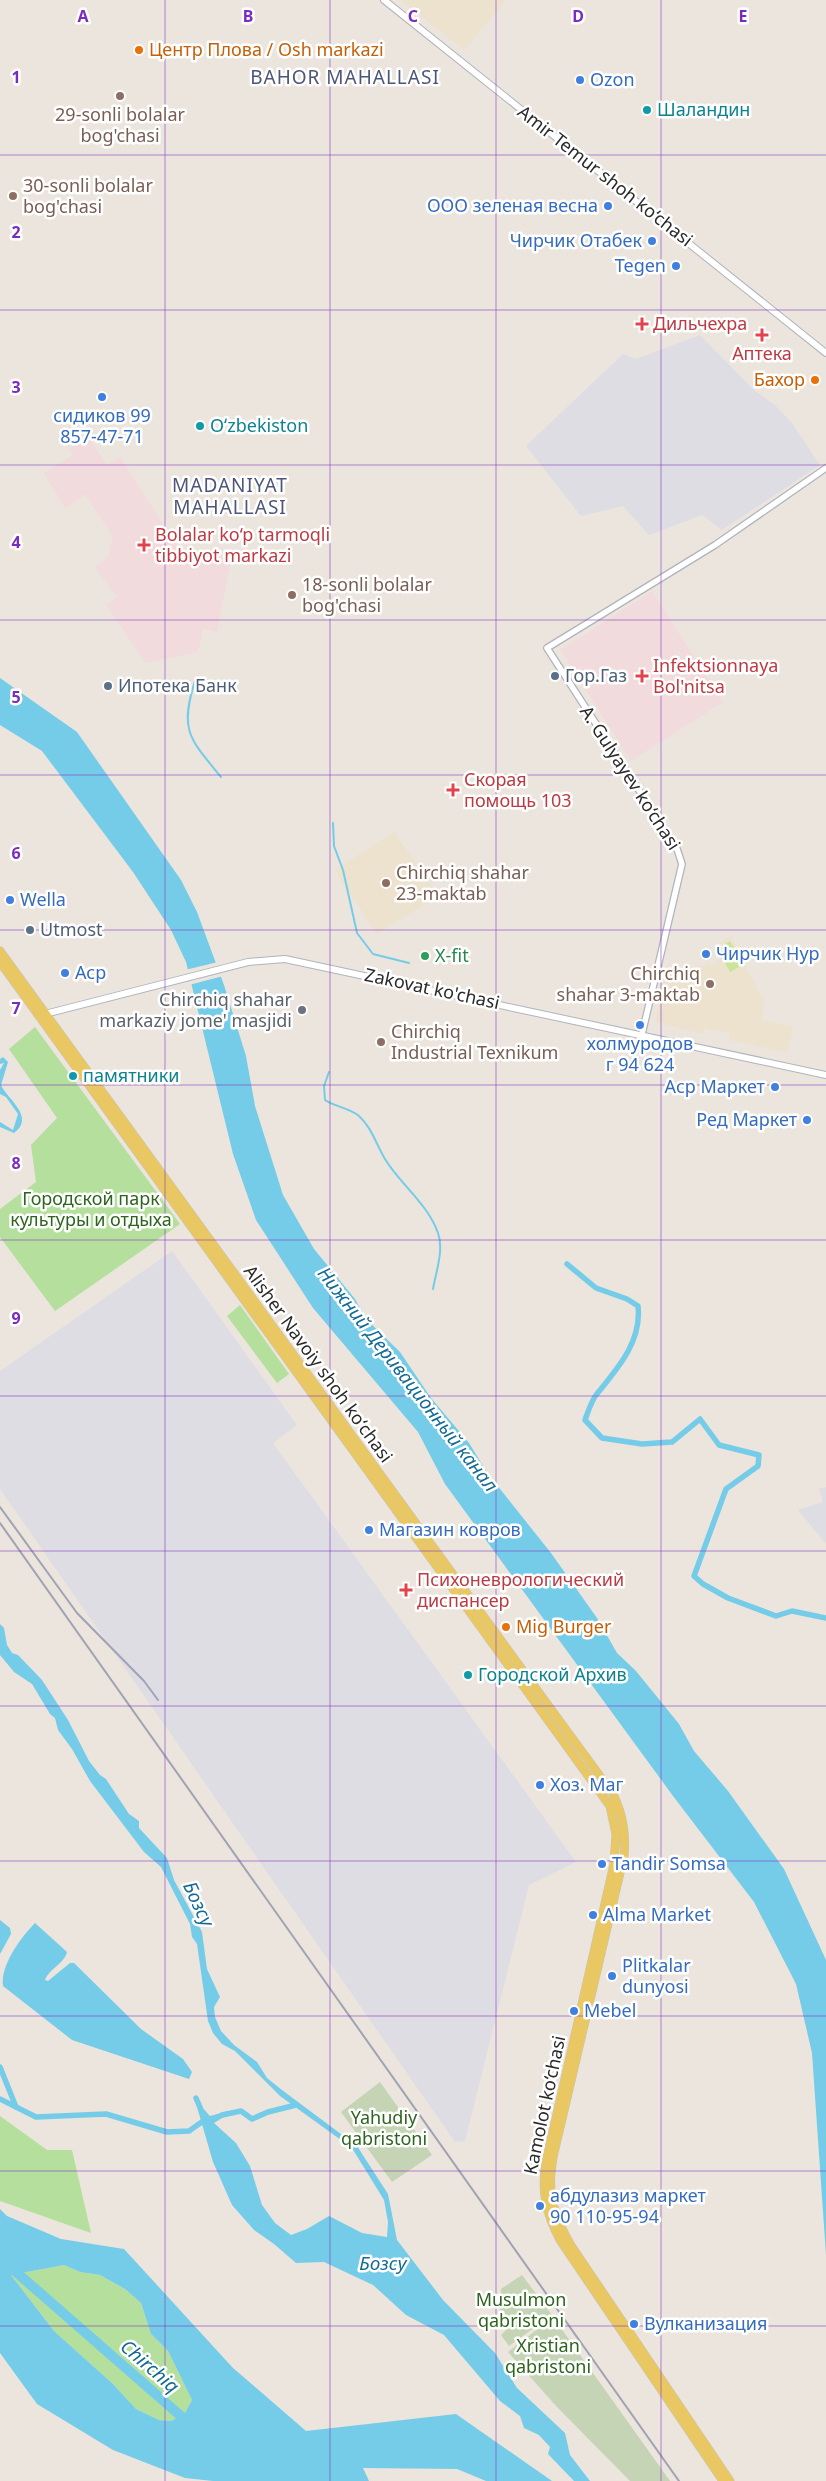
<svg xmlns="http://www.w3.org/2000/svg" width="826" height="2481" font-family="'Noto Sans',sans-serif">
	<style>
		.industrial { fill: #dfdde4 }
		.education { fill: #ece2cd }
		.medical { fill: #f2dbdc }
		.green { fill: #b4df9c }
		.cemetery { fill: #c5d4b5 }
		.pitch { fill: #c7e699 }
		.water { fill: #75cce8; fill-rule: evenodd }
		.pier { fill: #ebe5dd }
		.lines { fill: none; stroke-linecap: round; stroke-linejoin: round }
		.stream { stroke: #75cce8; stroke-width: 2 }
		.canal { stroke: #75cce8; stroke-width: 5.5 }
		.river { stroke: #75cce8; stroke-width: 10 }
		.tertiary-casing { stroke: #b0b4bd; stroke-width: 8 }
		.secondary-casing { stroke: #b0b4bd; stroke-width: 8 }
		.primary-casing { stroke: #c3c3c3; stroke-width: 9 }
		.tertiary { stroke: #fff; stroke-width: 5.5 }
		.secondary { stroke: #fff; stroke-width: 6 }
		.primary { stroke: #e9c864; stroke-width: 8 }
		.rail { stroke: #a0a3b4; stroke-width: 2 }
		.grid { fill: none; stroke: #7b2cbf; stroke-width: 1; stroke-opacity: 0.55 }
		.food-dot { fill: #e8710a; stroke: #fff; stroke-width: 2 }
		.shop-dot { fill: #3f7fe0; stroke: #fff; stroke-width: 2 }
		.education-dot { fill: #8d6e63; stroke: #fff; stroke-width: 2 }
		.culture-dot { fill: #0f9aa8; stroke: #fff; stroke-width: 2 }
		.health-dot { fill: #e0444e; stroke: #fff; stroke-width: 2 }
		.service-dot { fill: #5c6f8a; stroke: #fff; stroke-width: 2 }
		.leisure-dot { fill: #2e9e5b; stroke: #fff; stroke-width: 2 }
		.worship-dot { fill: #6b7280; stroke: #fff; stroke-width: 2 }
		.labels { text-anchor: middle; stroke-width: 5; stroke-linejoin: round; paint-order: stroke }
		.food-label { font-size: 18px; fill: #c56008; stroke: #fff; text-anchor: start }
		.shop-label { font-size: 18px; fill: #366cbe; stroke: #fff; text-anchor: start }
		.culture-label { font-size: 18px; fill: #0d838f; stroke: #fff; text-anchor: start }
		.education-label { font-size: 18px; fill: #785e54; stroke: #fff; text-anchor: start }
		.street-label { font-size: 18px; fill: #2a2a2a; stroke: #fff }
		.health-label { font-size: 18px; fill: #be3a42; stroke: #fff; text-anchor: start }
		.service-label { font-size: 18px; fill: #4e5e75; stroke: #fff; text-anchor: start }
		.leisure-label { font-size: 18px; fill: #27864d; stroke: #fff; text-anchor: start }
		.worship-label { font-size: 18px; fill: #5b616d; stroke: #fff; text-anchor: end }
		.park-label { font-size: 18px; fill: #2e641e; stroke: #fff }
		.neighbourhood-label { font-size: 19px; letter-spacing: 1px; fill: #4d5679; stroke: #fff }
		.water-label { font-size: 19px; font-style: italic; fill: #146b94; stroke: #fff }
		.grid-label { font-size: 16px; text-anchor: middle; font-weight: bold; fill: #7b2cbf; stroke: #fff; stroke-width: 5; stroke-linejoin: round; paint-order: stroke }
	</style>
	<rect width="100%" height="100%" fill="#ebe5dd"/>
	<g class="industrial">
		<path d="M700,335L754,390L775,405L792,423L820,465L722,530L702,515L649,535L623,506L581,516L526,446L623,354L636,359Z"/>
		<path d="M172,1251L297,1425L273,1443L576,1862L529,1885L465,2141L455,2142L0,1489V1371Z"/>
		<path d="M826,1487V1544L798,1510L823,1502L819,1489Z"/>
	</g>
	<g class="education">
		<path d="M401,0H506L464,50Z"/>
		<path d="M394,832L438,896L377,934L335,870Z"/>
		<path d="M731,936L760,995L764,998L762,1020L793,1027L787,1052L729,1040L730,1033L704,1028L703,1034L655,1022L668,970L684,973L694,965L701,967L709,962L712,965L721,959L714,947Z"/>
	</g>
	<g class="medical">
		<path d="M88,437L107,465L120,457L188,563L201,554L231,559L217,632L203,629L198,652L146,663L106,605L117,597L95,567L108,557L113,536L85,495L65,508L44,473L73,455L69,449Z"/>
		<path d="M652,591L723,702L631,761L561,650Z"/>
	</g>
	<g class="green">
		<path d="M35,1027L180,1224L55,1311L0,1237V1209L36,1182L31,1145L57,1118L9,1049Z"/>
		<path d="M240,1305L289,1374L277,1383L227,1316Z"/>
		<path d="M0,2116L47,2150H72L91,2233L0,2201Z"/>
		<path d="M64,2265L80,2272L100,2275L125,2289L141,2303L151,2334L168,2351L192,2400L185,2413L171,2421L159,2420L136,2409L113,2384L54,2331L11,2275Z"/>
	</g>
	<g class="cemetery">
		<path d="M380,2082L432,2155L392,2182L341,2112Z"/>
		<path d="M522,2275L552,2315L509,2346L501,2335L506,2330L499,2324L501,2289Z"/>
		<path d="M553,2317L670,2481H630L557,2407L508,2352Z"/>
	</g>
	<path class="pitch" d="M730,941L743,965L730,972L717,949Z"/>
	<g class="water">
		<path d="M0,678L77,732L181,880L197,912L224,985L246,1056L255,1106L283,1195L314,1249L355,1299L365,1318L400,1352L431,1398L469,1443L488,1474L551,1553L597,1618L617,1653L636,1671L679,1724L694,1751L728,1791L784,1869L826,1960V2255L812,2053L796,1984L754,1902L673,1796L445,1484L418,1432L313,1308L256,1220L233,1154L186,962L171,930L133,872L42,751L0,725Z"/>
		<path d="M3,1057L8,1062L1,1085C7,1099 36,1117 14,1133L0,1127V1122L13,1130L18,1114L6,1097L0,1094V1070L4,1063L0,1064V1059Z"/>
		<path d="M0,1624L4,1628L7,1645L12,1653L18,1655L42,1680L68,1720L89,1761L100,1775L106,1779L129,1814L139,1821V1828L167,1858L174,1880L202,1932L207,1969L220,1997L214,2007L215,2017L221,2031L234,2045L257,2062L267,2078L282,2090L357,2146L388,2194L397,2240L443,2300L495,2353L517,2388L565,2433L570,2455L590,2481H574L548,2454L550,2447L539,2435L524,2428L520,2416L500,2401L444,2335L406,2315L373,2285L324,2262L296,2263L274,2244L254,2230L232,2205L213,2162L195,2100L210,2116L228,2111L227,2115L214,2123L236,2143L250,2166L262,2205L275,2223L291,2235L307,2229L329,2216L362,2233L387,2237L388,2222L384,2200L352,2148L280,2096L235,2051L222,2044L213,2033L208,2021L197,1944L192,1937L190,1924L161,1867L144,1852L90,1781L72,1749L58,1730L55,1718L50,1714L32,1684L14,1672L0,1655Z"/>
		<path d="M0,1920L10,1928L11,1934L0,1954Z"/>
		<path d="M35,1923L67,1952C64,1964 50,1968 45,1980L48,1981L70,1963H74L141,2029L183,2059L192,2072L189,2079L72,2040L3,1986C0,1965 22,1936 35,1923Z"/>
		<path d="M0,2209L7,2216L61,2239L124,2249L233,2368L306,2431L456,2414L552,2481H486L457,2469L363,2468L369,2481H213L185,2478L113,2450L37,2404L0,2353ZM64,2265L80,2272L100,2275L125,2289L141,2303L151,2334L168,2351L192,2400L185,2413L171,2421L159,2420L136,2409L113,2384L54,2331L11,2275Z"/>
	</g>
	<path class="pier" d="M218,962L223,976L189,985L185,970Z"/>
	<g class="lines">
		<g class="stream">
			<path d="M195,681C179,731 190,739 221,777"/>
			<path d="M333,823L334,846L343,870L357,933L373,954L409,963"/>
			<path d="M329,1072L324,1086L325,1100C335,1107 350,1108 359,1116C372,1128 376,1144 385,1159C400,1184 428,1204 438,1233C444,1250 436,1272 433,1289"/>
		</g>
		<g class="canal">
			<path d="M567,1264L596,1288L627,1299L638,1306C642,1342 617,1369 596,1395C591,1402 588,1412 585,1420L602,1438L642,1444L672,1442L700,1419L719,1445L759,1455L758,1466L726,1489L694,1576L703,1584L728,1598L776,1616L792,1611L826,1618"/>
			<path d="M0,2067L16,2107"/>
			<path d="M196,2098L202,2112"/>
			<path d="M0,2099L36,2117L106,2114L167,2132L189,2131L206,2119"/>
			<path d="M222,2115L241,2111L252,2119L268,2112L296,2105"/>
		</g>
		<path class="river" d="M0,2258L190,2424"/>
		<g class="tertiary-casing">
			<path id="tertiary" d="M642,1034L682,864L677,849L547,648L715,545L826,468"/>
		</g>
		<g class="secondary-casing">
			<g id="secondary">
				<path d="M384,0L826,353"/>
				<path d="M41,1015L248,962L285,959L826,1075"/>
			</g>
		</g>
		<g class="primary-casing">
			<g id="primary">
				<path d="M0,951L550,1708L613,1794C623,1815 626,1833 624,1856L554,2153C546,2190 552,2211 570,2244L730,2481"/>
				<path d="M0,962L610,1806L616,1834L614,1864L546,2162C541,2192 546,2213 560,2240L723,2481"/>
			</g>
		</g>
		<use href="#tertiary" class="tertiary"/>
		<use href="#secondary" class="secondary"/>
		<use href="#primary" class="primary"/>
		<g class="rail">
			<path d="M0,1507L77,1613L144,1681L158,1700"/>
			<path d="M0,1523L679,2481"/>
		</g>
	</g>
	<path class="grid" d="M165,0V2481M330,0V2481M496,0V2481M661,0V2481M0,155H826M0,310H826M0,465H826M0,620H826M0,775H826M0,930H826M0,1085H826M0,1240H826M0,1396H826M0,1551H826M0,1706H826M0,1861H826M0,2016H826M0,2171H826M0,2326H826"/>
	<g class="food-dot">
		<circle cx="139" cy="50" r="5"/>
		<circle cx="815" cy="380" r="5"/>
		<circle cx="506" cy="1627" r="5"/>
	</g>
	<g class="shop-dot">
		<circle cx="580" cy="80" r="5"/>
		<circle cx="608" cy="206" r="5"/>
		<circle cx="652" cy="241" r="5"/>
		<circle cx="676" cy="266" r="5"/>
		<circle cx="102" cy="397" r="5"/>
		<circle cx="10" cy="900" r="5"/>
		<circle cx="706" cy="954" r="5"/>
		<circle cx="65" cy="973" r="5"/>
		<circle cx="640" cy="1025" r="5"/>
		<circle cx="775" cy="1087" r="5"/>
		<circle cx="807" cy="1120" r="5"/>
		<circle cx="369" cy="1530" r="5"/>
		<circle cx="540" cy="1785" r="5"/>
		<circle cx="602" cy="1864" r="5"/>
		<circle cx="593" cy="1915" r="5"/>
		<circle cx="612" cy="1976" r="5"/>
		<circle cx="574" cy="2011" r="5"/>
		<circle cx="540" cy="2206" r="5"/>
		<circle cx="634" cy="2324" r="5"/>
	</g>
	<g class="education-dot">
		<circle cx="120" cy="96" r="5"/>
		<circle cx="13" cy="196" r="5"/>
		<circle cx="292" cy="595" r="5"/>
		<circle cx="386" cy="883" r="5"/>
		<circle cx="710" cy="984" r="5"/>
		<circle cx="381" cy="1042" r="5"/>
	</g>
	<g class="culture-dot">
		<circle cx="647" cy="110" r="5"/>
		<circle cx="200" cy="426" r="5"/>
		<circle cx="73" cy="1076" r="5"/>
		<circle cx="468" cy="1675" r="5"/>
	</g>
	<g class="health-dot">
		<path d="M639.5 316.5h5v5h5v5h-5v5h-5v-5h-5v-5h5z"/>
		<path d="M759.5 327.5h5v5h5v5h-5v5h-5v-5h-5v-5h5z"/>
		<path d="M141.5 537.5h5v5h5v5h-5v5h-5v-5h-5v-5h5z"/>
		<path d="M639.5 668.5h5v5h5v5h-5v5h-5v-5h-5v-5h5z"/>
		<path d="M450.5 782.5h5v5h5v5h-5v5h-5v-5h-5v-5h5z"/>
		<path d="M403.5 1582.5h5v5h5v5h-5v5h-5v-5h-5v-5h5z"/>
	</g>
	<g class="service-dot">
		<circle cx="555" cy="676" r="5"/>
		<circle cx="108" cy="686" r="5"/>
		<circle cx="30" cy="930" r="5"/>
	</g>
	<circle class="leisure-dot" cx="425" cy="956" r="5"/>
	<circle class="worship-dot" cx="302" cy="1010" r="5"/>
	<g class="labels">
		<g class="food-label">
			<text x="149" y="56">Центр Плова / Osh markazi</text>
			<text x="805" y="386" text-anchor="end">Бахор</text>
			<text x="516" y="1633">Mig Burger</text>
		</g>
		<g class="shop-label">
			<text x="590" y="86">Ozon</text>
			<text x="598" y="212" text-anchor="end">ООО зеленая весна</text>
			<text x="642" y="247" text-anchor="end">Чирчик Отабек</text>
			<text x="666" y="272" text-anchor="end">Tegen</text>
			<text x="102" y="422" text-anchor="middle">сидиков 99<tspan x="102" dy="21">857-47-71</tspan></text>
			<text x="20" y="906">Wella</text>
			<text x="716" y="960">Чирчик Нур</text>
			<text x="75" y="979">Аср</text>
			<text x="640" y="1050" text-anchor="middle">холмуродов<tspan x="640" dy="21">г 94 624</tspan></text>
			<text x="765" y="1093" text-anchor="end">Аср Маркет</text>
			<text x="797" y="1126" text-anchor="end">Ред Маркет</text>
			<text x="379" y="1536">Магазин ковров</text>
			<text x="550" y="1791">Хоз. Маг</text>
			<text x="612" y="1870">Tandir Somsa</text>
			<text x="603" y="1921">Alma Market</text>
			<text x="622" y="1972">Plitkalar<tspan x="622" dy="21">dunyosi</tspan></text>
			<text x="584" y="2017">Mebel</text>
			<text x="550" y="2202">абдулазиз маркет<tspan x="550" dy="21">90 110-95-94</tspan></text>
			<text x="644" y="2330">Вулканизация</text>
		</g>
		<g class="culture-label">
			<text x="657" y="116">Шаландин</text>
			<text x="210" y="432">Oʻzbekiston</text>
			<text x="83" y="1082">памятники</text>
			<text x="478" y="1681">Городской Архив</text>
		</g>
		<g class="education-label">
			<text x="120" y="121" text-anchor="middle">29-sonli bolalar<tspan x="120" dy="21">bog'chasi</tspan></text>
			<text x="23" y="192">30-sonli bolalar<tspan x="23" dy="21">bog'chasi</tspan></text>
			<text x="302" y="591">18-sonli bolalar<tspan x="302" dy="21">bog'chasi</tspan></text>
			<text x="396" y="879">Chirchiq shahar<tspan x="396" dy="21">23-maktab</tspan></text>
			<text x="700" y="980" text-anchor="end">Chirchiq<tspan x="700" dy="21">shahar 3-maktab</tspan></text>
			<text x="391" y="1038">Chirchiq<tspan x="391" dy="21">Industrial Texnikum</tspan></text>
		</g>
		<g class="street-label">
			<text transform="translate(605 176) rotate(38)" y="6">Amir Temur shoh ko‘chasi</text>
			<text transform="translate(630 778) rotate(57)" y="6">A. Gulyayev ko‘chasi</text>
			<text transform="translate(432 989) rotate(12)" y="6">Zakovat ko'chasi</text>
			<text transform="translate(318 1364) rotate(54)" y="6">Alisher Navoiy shoh koʻchasi</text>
			<text transform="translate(545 2105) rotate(-78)" y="6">Kamolot ko‘chasi</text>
		</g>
		<g class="health-label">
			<text x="653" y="330">Дильчехра</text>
			<text x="762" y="360" text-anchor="middle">Аптека</text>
			<text x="155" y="541">Bolalar ko‘p tarmoqli<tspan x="155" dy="21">tibbiyot markazi</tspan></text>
			<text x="653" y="672">Infektsionnaya<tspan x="653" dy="21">Bol'nitsa</tspan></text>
			<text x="464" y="786">Скорая<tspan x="464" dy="21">помощь 103</tspan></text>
			<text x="417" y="1586">Психоневрологический<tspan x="417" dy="21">диспансер</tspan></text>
		</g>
		<g class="service-label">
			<text x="565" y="682">Гор.Газ</text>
			<text x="118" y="692">Ипотека Банк</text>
			<text x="40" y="936">Utmost</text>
		</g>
		<g class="leisure-label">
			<text x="435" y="962">X-fit</text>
		</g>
		<g class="worship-label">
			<text x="292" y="1006">Chirchiq shahar<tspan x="292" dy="21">markaziy jome' masjidi</tspan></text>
		</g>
		<g class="park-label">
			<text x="91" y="1205">Городской парк<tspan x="91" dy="21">культуры и отдыха</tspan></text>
			<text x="384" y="2124">Yahudiy<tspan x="384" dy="21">qabristoni</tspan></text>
			<text x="521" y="2306">Musulmon<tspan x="521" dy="21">qabristoni</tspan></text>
			<text x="548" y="2352">Xristian<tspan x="548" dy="21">qabristoni</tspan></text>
		</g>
		<g class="neighbourhood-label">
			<text x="345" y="84">BAHOR MAHALLASI</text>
			<text x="230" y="492">MADANIYAT<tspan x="230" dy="22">MAHALLASI</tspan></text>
		</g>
		<g class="water-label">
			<text transform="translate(408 1379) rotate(52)" y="7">Нижний Деривационный канал</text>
			<text transform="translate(199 1904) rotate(65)" y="7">Бозсу</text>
			<text x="383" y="2270">Бозсу</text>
			<text transform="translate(150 2366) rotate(41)" y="7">Chirchiq</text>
		</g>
	</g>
	<g class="grid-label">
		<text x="83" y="22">A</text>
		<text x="248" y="22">B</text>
		<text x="413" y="22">C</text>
		<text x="578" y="22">D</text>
		<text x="743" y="22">E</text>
		<text x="16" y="83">1</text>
		<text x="16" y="238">2</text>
		<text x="16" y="393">3</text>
		<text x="16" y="548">4</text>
		<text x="16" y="703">5</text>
		<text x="16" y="859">6</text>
		<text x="16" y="1014">7</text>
		<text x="16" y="1169">8</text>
		<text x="16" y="1324">9</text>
	</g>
</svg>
